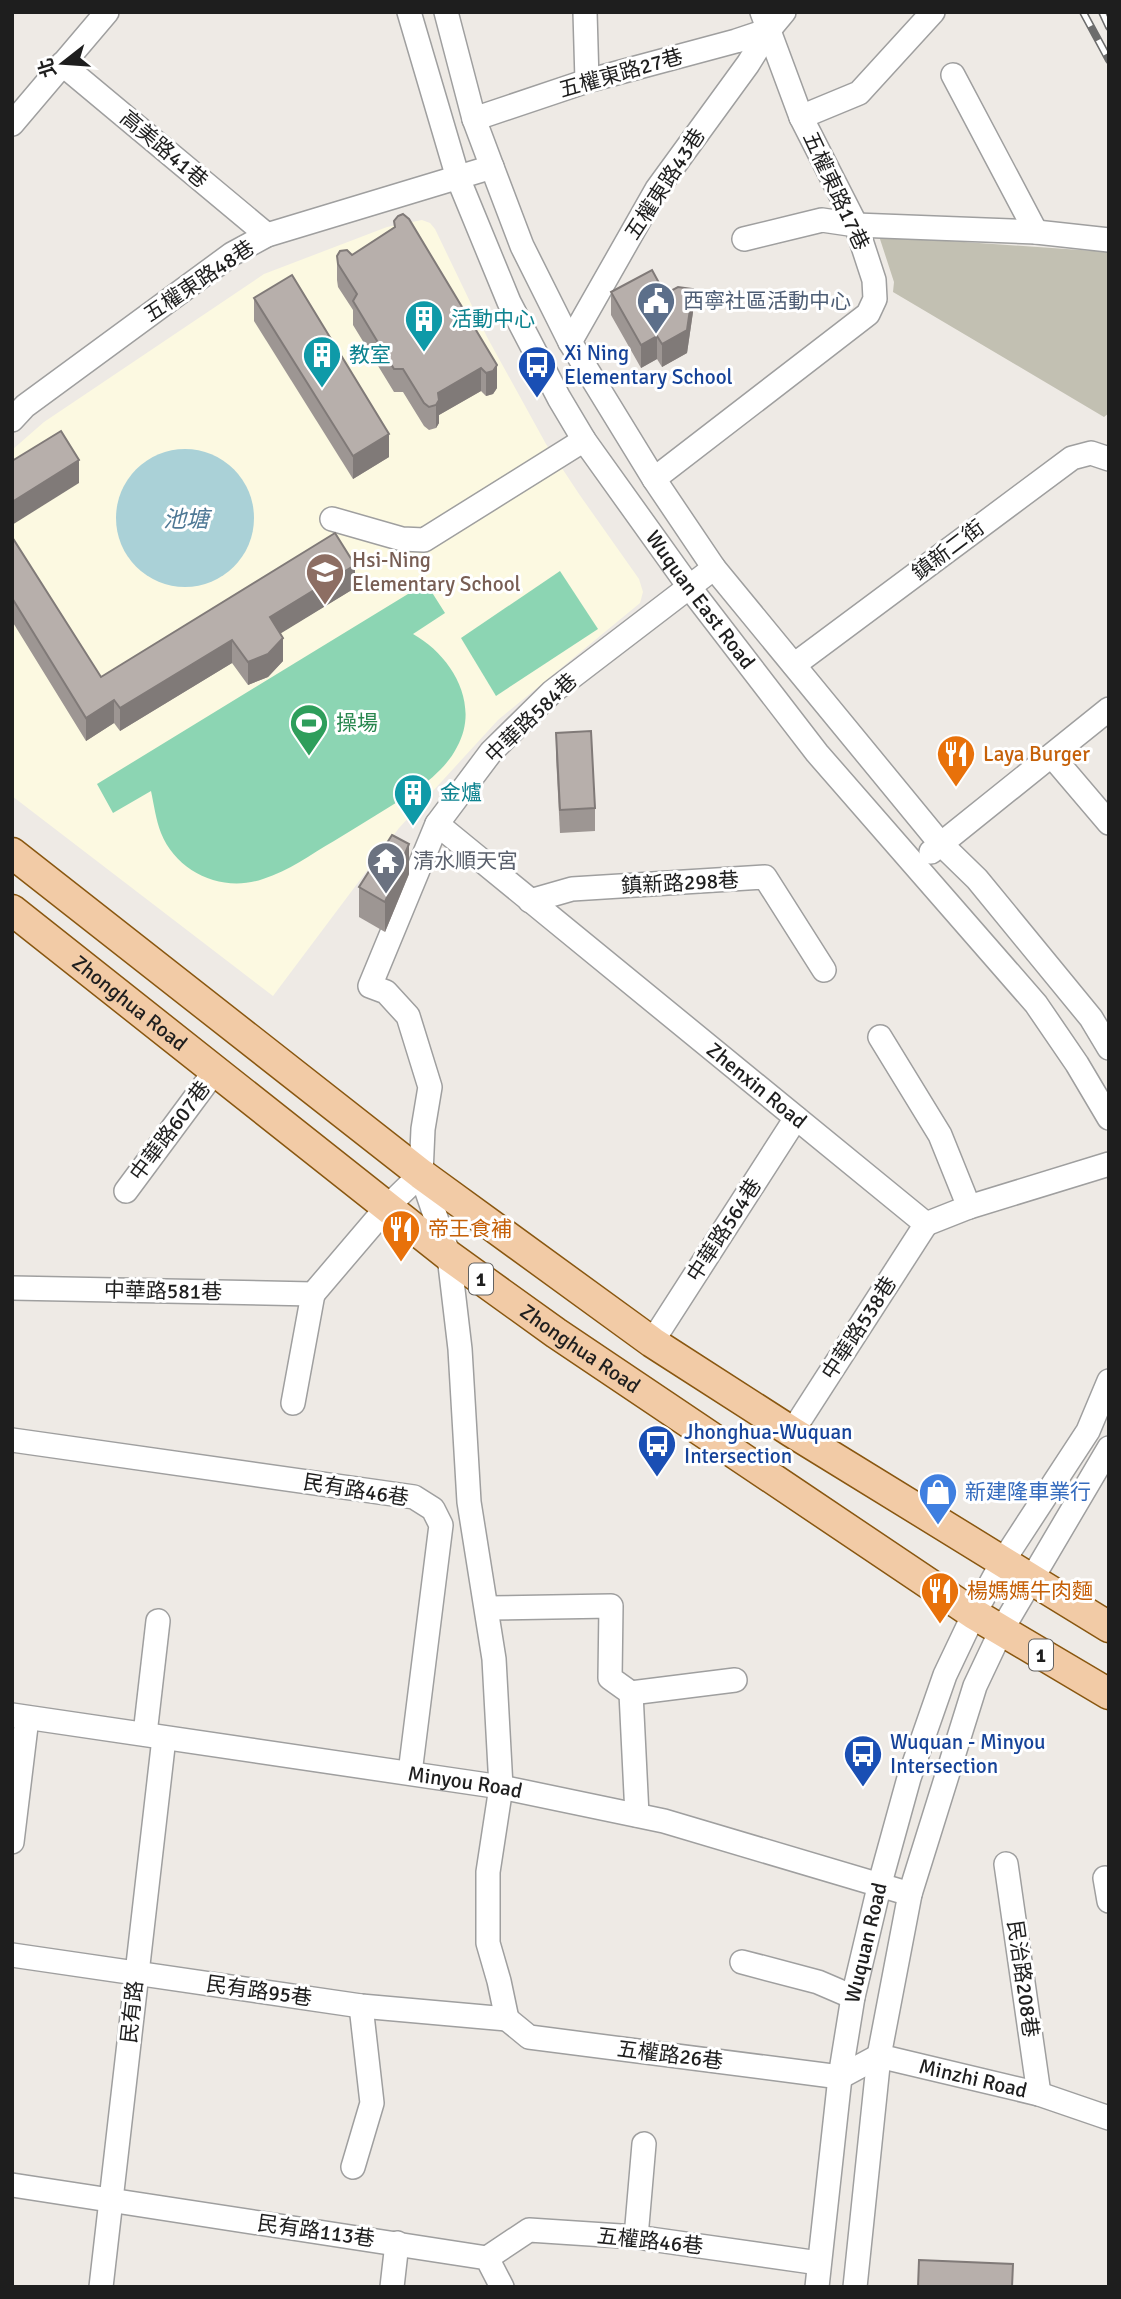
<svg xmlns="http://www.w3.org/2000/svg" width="1121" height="2299" font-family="Signika,'Noto Sans TC',sans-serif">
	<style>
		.education { fill: #fcf9e1 }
		.construction { fill: #c2c0b2 }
		.pitch { fill: #8cd5b3 }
		.water { fill: #aad1d7 }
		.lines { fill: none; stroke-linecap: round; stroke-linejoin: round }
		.minor-casing { stroke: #9f9f9f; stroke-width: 26 }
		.major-casing { stroke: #895710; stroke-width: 33 }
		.minor { stroke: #fff; stroke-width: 23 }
		.major { stroke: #f2cba6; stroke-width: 30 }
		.rail-casing { stroke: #6c6c6c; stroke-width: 8 }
		.rail { stroke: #fff; stroke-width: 5; stroke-dasharray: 16; stroke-linecap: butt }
		.wall { fill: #9d9693 }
		.shaded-wall { fill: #807a78 }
		.building { fill: #b7afab; stroke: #807a78; stroke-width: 2 }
		.labels { text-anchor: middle; stroke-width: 6; stroke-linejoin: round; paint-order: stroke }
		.shield { fill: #fff; stroke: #626262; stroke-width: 2 }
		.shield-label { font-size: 19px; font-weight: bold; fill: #1e1e1e }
		.street-label { font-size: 21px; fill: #1e1e1e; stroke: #fff }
		.service-label { font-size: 21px; fill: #4e5e75; stroke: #fff; text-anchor: start }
		.culture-label { font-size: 21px; fill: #0d838f; stroke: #fff; text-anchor: start }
		.transit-label { font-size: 21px; fill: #164399; stroke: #fff; text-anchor: start }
		.education-label { font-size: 21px; fill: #785e54; stroke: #fff; text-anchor: start }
		.leisure-label { font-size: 21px; fill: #27864d; stroke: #fff; text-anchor: start }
		.food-label { font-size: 21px; fill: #c56008; stroke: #fff; text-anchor: start }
		.worship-label { font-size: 21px; fill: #5b616d; stroke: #fff; text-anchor: start }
		.shop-label { font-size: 21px; fill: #366cbe; stroke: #fff; text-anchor: start }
		.water-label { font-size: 23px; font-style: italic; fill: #4e7895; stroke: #fff }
	</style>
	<rect width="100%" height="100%" fill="#eeeae5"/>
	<path class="education" d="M422,220L430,223L435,229L487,337L546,444L579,494L639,579L643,592L640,603L634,608L498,720L399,828L273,996L12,796V450L44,422L264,274L387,227Z"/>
	<path class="construction" d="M879,236L1109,252V413L1104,417L893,292L894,282Z"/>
	<g class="pitch">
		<path d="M560,571L598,629L496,696L461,638Z"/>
		<path d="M426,583L445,613L413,634C451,655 481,704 457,747C448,765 432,778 417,790C389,807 362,824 334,841C311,854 289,871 263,879C223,893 177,873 161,833C156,820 154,805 151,791L113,813L97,784Z"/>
	</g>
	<circle class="water" cx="185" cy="518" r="69"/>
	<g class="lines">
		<g class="minor-casing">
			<g id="minor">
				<path id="s1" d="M409,12L458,178L509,302L559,398L584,440L690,588L817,753L1036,1004L1077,1064L1109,1118"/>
				<path d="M446,12L474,119L492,167L522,246L570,342L654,479L714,568L940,843L977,879L1091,1018L1109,1048"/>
				<path d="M585,12L587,81"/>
				<path d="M62,64L267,235"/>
				<path d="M953,75L1036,232"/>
				<path d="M801,117L859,93L933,12"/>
				<path d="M474,119L587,81L736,41L769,30"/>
				<path d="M12,124L107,12"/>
				<path d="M744,239L822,220L856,225L1036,232L1109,240"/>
				<path d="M570,342L657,189L748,64L769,30L784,12"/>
				<path d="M12,420L25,406L232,254L267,235L492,167"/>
				<path d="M654,479L868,314L875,299L874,280L856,225L801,117L762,12"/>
				<path d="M332,519L402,539L424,540L584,440"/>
				<path d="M794,665L1072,458L1091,453L1109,459"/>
				<path d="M1052,756L1109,823"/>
				<path id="s2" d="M437,824L926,1224L969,1207L1109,1164"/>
				<path d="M931,852L1109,709"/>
				<path d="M530,901L572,889L765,877L824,970"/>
				<path d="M880,1037L940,1135L969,1207"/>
				<path d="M126,1191L215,1071"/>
				<path d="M12,1288L313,1294L388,1206L421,1174"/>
				<path d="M652,1342L796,1118"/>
				<path d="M293,1403L313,1294"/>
				<path d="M792,1432L926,1224"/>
				<path d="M12,1440L414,1497L433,1509L441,1525L410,1773"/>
				<path d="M487,1608L611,1606L610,1678L631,1693L637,1815"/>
				<path d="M631,1693L735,1680"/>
				<path id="s3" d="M12,1715L501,1787L664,1821L910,1894"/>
				<path d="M145,1734L158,1621"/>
				<path d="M12,1842L27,1718"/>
				<path d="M1006,1864L1039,2094"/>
				<path d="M1105,1878L1109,1901"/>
				<path d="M12,1955L361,2006L507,2019"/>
				<path d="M742,1962L818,1982L853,1997"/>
				<path d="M507,2019L499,1981L488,1943V1872L501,1787L494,1659L469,1502L460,1349L449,1256L421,1174L423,1129L430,1087L408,1016L386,992L370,986L437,824L491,752L552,692L714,568"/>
				<path id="s4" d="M507,2019L529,2037L840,2077L879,2056L1039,2094L1109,2118"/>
				<path d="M353,2167L372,2103L361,2006"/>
				<path d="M12,2185L487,2258L502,2287"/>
				<path d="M636,2237L644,2144"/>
				<path d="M487,2258L529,2230L636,2237L819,2263"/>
				<path d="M101,2287L164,1738"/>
				<path d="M392,2287L397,2243"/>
				<path id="s5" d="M817,2287L840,2077L853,1997L880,1883L909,1778L945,1675L974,1614L1003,1561L1088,1431L1109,1381"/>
				<path d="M855,2287L879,2056L910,1894L975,1686L1001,1631L1109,1448"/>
			</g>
		</g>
		<g class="major-casing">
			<g id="major">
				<path d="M12,853L421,1174L652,1342L792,1432L1109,1627"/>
				<path id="s6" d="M12,910L449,1256L556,1333L974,1614L1109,1694"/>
			</g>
		</g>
		<use href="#minor" class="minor"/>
		<use href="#major" class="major"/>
		<g class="rail-casing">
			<g id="rail">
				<path d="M1083,12L1109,60"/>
				<path d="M1102,12L1109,27"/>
			</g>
		</g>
		<use href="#rail" class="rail"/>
	</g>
	<g class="wall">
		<path d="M394,221L497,388L493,394L486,396L481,391L439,415V423L436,428L429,430L424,426L403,392H394L353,325V310L338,287L337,280V256L352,255L394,228Z"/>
		<path d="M611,292L665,294L693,312L687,353L662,367L657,359L641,368L611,315Z"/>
		<path d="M254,298L389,457L353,479L254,321Z"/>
		<path d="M12,537L101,677L355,588L280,633L283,661L268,677L248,685L232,663L120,731L114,723L86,741L12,621Z"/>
		<path d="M556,733L595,808V831L560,833L556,756Z"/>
		<path d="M409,874L385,932L359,917V887Z"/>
	</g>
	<g class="shaded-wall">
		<path d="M693,289V312L687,353L662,367V344Z"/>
		<path d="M657,336V359L641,368V345Z"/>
		<path d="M497,365V388L493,394L486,396V373Z"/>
		<path d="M481,368V391L439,415V423L436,428V405L438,393Z"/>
		<path d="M389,434V457L353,479V456Z"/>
		<path d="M79,460V483L12,525V502Z"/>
		<path d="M355,565V588L270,640V617Z"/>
		<path d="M283,638V661L268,677L248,685V662Z"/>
		<path d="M232,640V663L120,731V708Z"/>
		<path d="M114,700V723L86,741V718Z"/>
		<path d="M409,844V874L385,932V902Z"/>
	</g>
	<g class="building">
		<path d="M403,214L409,219L497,365L493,371L486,373L481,368L438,393L439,400L436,405L429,407L424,403L403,369H394L353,301L357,294L338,264L337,256L340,251L347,250L352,255L395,227L394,221L398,216Z"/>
		<path d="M652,270L665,294L678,287L693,289L687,330L662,344L657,336L641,345L611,292Z"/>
		<path d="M292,275L389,434L353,456L254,298Z"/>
		<path d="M61,431L79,460L12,502V461Z"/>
		<path d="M335,533L355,565L270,617L283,638L268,654L248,662L232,640L120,708L114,700L86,718L12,598V537L101,677Z"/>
		<path d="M591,731L595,808L560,810L556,733Z"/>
		<path d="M392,835L409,844L385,902L359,887Z"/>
		<path d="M919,2260L1013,2264L1012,2287H918Z"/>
	</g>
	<defs>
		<g id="civic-pin" transform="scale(2.0125)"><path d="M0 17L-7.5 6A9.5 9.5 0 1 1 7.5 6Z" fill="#5c6f8a" stroke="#fff"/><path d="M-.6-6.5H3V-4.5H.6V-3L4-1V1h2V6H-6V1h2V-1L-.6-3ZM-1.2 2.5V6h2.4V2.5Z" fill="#fff"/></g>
		<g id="building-pin" transform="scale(2.0125)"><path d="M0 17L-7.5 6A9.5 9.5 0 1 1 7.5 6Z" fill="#0f9aa8" stroke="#fff"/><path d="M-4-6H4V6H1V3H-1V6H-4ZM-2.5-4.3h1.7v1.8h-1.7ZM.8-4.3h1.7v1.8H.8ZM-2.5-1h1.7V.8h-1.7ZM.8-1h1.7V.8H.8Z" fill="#fff"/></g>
		<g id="bus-pin" transform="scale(2.0125)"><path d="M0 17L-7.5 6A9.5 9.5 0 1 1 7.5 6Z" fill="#1a4fb4" stroke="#fff"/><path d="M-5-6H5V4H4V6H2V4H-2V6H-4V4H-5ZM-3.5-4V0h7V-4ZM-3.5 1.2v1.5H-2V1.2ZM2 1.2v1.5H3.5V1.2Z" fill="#fff"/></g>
		<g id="school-pin" transform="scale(2.0125)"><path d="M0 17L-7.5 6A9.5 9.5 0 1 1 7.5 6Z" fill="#8d6e63" stroke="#fff"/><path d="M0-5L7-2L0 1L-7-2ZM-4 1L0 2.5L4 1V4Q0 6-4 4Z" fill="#fff"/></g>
		<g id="stadium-pin" transform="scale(2.0125)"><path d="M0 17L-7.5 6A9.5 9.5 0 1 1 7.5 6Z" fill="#2e9e5b" stroke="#fff"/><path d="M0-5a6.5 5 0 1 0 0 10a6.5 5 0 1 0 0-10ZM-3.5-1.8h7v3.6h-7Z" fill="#fff"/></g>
		<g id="restaurant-pin" transform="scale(2.0125)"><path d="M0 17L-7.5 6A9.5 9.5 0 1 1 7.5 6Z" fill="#e8710a" stroke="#fff"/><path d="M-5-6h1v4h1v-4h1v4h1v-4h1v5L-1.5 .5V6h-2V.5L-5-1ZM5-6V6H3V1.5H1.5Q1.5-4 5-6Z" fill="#fff"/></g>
		<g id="temple-pin" transform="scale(2.0125)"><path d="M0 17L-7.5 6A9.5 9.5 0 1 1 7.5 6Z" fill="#6b7280" stroke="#fff"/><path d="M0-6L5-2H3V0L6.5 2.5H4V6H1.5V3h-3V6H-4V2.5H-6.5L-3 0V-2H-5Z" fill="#fff"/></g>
		<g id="shop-pin" transform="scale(2.0125)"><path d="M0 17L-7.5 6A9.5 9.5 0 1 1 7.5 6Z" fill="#3f7fe0" stroke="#fff"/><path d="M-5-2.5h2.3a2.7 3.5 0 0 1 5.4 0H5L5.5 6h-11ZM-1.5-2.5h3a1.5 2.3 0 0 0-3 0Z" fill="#fff"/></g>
	</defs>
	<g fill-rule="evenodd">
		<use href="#civic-pin" x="656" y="301"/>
		<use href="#building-pin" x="424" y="319"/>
		<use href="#building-pin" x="322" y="355"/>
		<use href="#bus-pin" x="537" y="365"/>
		<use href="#school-pin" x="325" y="572"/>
		<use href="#stadium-pin" x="309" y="723"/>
		<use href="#restaurant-pin" x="956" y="754"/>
		<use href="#building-pin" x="413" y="793"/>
		<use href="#temple-pin" x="386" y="861"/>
		<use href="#restaurant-pin" x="401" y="1229"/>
		<use href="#bus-pin" x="657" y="1444"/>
		<use href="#shop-pin" x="938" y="1492"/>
		<use href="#restaurant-pin" x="940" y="1591"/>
		<use href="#bus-pin" x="863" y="1754"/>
	</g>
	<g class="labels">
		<g class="shield">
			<rect x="469" y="1263.5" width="24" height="31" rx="5"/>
			<rect x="1029" y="1639.5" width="24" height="31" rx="5"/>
		</g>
		<g class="shield-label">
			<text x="481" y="1286">1</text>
			<text x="1041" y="1662">1</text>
		</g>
		<g class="street-label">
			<text transform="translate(621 73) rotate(-16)" y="7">五權東路27巷</text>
			<text transform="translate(164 149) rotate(40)" y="7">高美路41巷</text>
			<text transform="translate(665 184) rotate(-57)" y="7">五權東路43巷</text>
			<text transform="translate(836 191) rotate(65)" y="7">五權東路17巷</text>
			<text transform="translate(199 281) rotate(-34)" y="7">五權東路48巷</text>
			<text transform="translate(948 550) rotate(-37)" y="7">鎮新二街</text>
			<text dy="7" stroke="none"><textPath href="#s1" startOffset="662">Wuquan East Road</textPath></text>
			<text transform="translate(531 718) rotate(-44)" y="7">中華路584巷</text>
			<text transform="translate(680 883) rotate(-3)" y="7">鎮新路298巷</text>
			<text dy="7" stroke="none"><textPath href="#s6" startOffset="150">Zhonghua Road</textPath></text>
			<text dy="7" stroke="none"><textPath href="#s2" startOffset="413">Zhenxin Road</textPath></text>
			<text transform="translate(170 1131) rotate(-53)" y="7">中華路607巷</text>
			<text transform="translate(724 1230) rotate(-57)" y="7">中華路564巷</text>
			<text transform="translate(163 1291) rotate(1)" y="7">中華路581巷</text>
			<text transform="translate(859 1328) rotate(-57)" y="7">中華路538巷</text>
			<text dy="7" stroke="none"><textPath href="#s6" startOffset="718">Zhonghua Road</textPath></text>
			<text transform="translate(356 1490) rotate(9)" y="7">民有路46巷</text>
			<text dy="7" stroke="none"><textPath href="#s3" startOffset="458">Minyou Road</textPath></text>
			<text dy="7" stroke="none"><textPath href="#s5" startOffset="348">Wuquan Road</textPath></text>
			<text transform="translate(1023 1979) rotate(82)" y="7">民治路208巷</text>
			<text transform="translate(259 1991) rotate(8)" y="7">民有路95巷</text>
			<text transform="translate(132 2012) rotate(-84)" y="7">民有路</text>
			<text transform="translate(670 2055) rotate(7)" y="7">五權路26巷</text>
			<text dy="7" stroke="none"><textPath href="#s4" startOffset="483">Minzhi Road</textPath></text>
			<text transform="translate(316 2231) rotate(8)" y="7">民有路113巷</text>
			<text transform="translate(650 2241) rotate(6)" y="7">五權路46巷</text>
		</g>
		<g class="service-label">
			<text x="683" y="308">西寧社區活動中心</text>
		</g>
		<g class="culture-label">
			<text x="451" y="326">活動中心</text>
			<text x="349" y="362">教室</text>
			<text x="440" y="800">金爐</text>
		</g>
		<g class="transit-label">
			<text x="564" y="360">Xi Ning<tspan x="564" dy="24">Elementary School</tspan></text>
			<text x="684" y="1439">Jhonghua-Wuquan<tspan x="684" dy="24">Intersection</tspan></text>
			<text x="890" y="1749">Wuquan - Minyou<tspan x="890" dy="24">Intersection</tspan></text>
		</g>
		<g class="education-label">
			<text x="352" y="567">Hsi-Ning<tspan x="352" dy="24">Elementary School</tspan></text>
		</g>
		<g class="leisure-label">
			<text x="336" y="730">操場</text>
		</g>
		<g class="food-label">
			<text x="983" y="761">Laya Burger</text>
			<text x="428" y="1236">帝王食補</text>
			<text x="967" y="1598">楊媽媽牛肉麵</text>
		</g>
		<g class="worship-label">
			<text x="413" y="868">清水順天宮</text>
		</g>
		<g class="shop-label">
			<text x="965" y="1499">新建隆車業行</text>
		</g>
		<g class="water-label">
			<text x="186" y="527">池塘</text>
		</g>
	</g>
	<rect width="1121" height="2299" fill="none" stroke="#1e1e1e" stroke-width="28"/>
	<g transform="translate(63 63) rotate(253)" stroke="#ffffff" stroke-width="5" paint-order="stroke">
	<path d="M0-5L12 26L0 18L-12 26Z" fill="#1e1e1e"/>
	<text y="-10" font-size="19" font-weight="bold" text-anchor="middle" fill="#1e1e1e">北</text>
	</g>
</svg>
